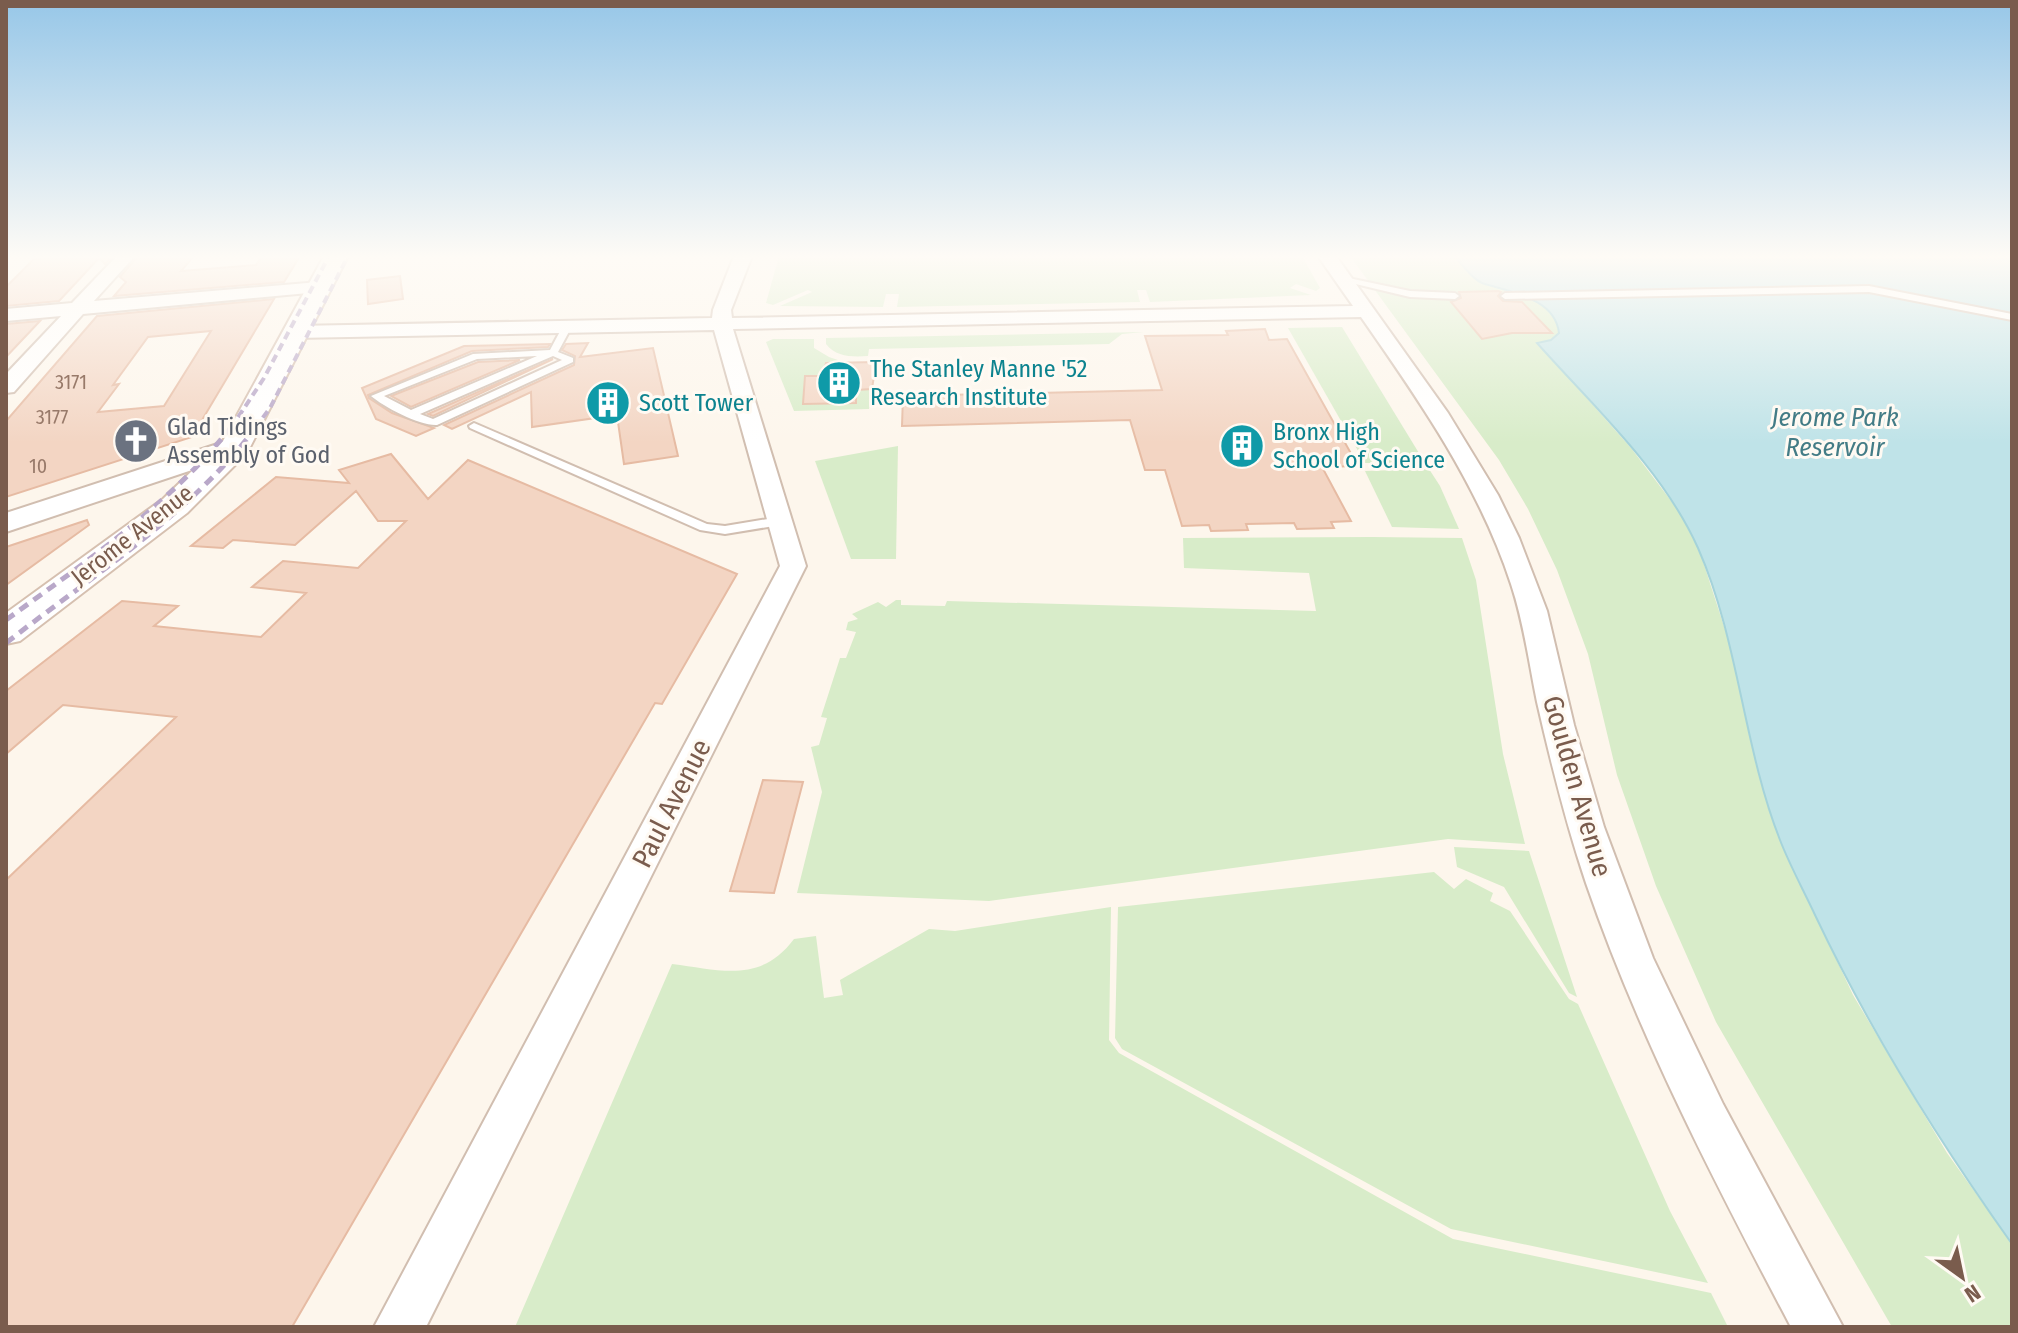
<svg xmlns="http://www.w3.org/2000/svg" width="2018" height="1333" font-family="'Fira Sans Condensed',sans-serif">
	<style>
		.green { fill: #d8ecc9 }
		.water { fill: #bfe3e8; stroke: #a5d3da; stroke-width: 2 }
		.building { fill: #f3d5c3; stroke: #e6bba3; stroke-width: 2; fill-rule: evenodd }
		.lines { fill: none; stroke-linecap: round; stroke-linejoin: round }
		.service-casing { stroke: #d1beb0; stroke-width: 4 }
		.minor-casing { stroke: #d1beb0; stroke-width: 4 }
		.tertiary-casing { stroke: #d1beb0; stroke-width: 4 }
		.secondary-casing { stroke: #d6c0b0; stroke-width: 4 }
		.service { fill: #fff; fill-rule: evenodd }
		.minor { fill: #fff; fill-rule: evenodd }
		.tertiary { fill: #fff; fill-rule: evenodd }
		.secondary { fill: #fff; fill-rule: evenodd }
		.rail-far1 { stroke: #b9a8c9; stroke-width: 4; stroke-dasharray: 8 5; stroke-linecap: butt }
		.rail { stroke: #b9a8c9; stroke-width: 5; stroke-dasharray: 10 7; stroke-linecap: butt }
		.labels { text-anchor: middle; stroke-width: 6; stroke-linejoin: round; paint-order: stroke }
		.far-number-label { font-size: 20px; fill: #987a6a }
		.far-culture-label { font-size: 24px; fill: #0d838f; stroke: #fffaf3; text-anchor: start }
		.far-worship-label { font-size: 24px; fill: #5b616d; stroke: #fffaf3; text-anchor: start }
		.far-street-label { font-size: 24px; fill: #7a5c4d; stroke: #fffaf3 }
		.far-water-label { font-size: 26px; font-style: italic; fill: #437c86; stroke: #fffaf3 }
		.street-label { font-size: 28px; fill: #7a5c4d; stroke: #fffaf3 }
	</style>
	<rect width="100%" height="100%" fill="#fdf6ec"/>
	<g class="green">
		<path d="M779,256H1302L1320,288L1316,291L1296,284L1290,288L1311,295L1150,302L1146,290H1137L1140,302L897,307L899,294H886L883,307L780,306L812,292L808,290L773,305L766,303Z"/>
		<path d="M1350,256H1454C1462,264 1472,279 1482,283C1508,292 1555,297 1559,333L1551,340L1538,343L1631,448L1678,510L1699,549L1730,645L1748,727L1780,839L1853,995L1947,1153L2012,1244V1327H1892L1716,1022L1656,886L1617,775L1588,654L1557,570L1528,509L1499,460Z"/>
		<path d="M1342,327L1425,463H1365L1288,328Z"/>
		<path d="M1144,332L1122,334L1109,344L869,349L868,356C852,357 836,357 826,344V338Z"/>
		<path d="M773,339H814V348L829,357L847,363H826L822,376L806,377L803,404L855,403L856,390L875,389V399H870L869,409L794,411L766,342Z"/>
		<path d="M898,446L896,559H851L815,461Z"/>
		<path d="M1429,469L1440,486L1459,529L1392,527L1365,471Z"/>
		<path d="M1372,537L1462,538L1476,580L1503,754L1525,844L1448,839L989,901L797,893L822,792L811,747L819,745L827,718L821,717L840,658H846L856,632L846,630L848,622L858,619L852,614L878,602L886,607L896,600H901V605L945,606L947,601L1316,611L1309,573L1184,568L1183,538Z"/>
		<path d="M1454,847L1529,851L1577,997L1569,993L1504,887L1457,867Z"/>
		<path d="M1434,872L1454,889L1466,879L1493,893L1490,901L1510,911L1569,999L1578,1004L1670,1211L1708,1283L1451,1229L1122,1049L1115,1038L1118,907Z"/>
		<path d="M1111,907L1109,1040L1119,1053L1453,1239L1711,1293L1728,1327H515L672,964C721,970 760,984 794,939L816,936L824,998L843,995L840,980L929,929L955,931Z"/>
	</g>
	<path class="water" d="M1454,256H2012V1244C1938,1140 1871,1033 1816,917C1804,891 1790,866 1780,840C1743,746 1739,641 1698,548C1663,470 1594,407 1537,343L1551,340L1559,333C1555,297 1508,292 1482,283C1472,279 1462,264 1454,256Z"/>
	<g class="building">
		<path d="M62,256H113L105,264L99,258L59,301L6,306V287L34,259Z"/>
		<path d="M138,256H194L181,271L256,265L262,256H300L284,282L114,296L126,282L120,277Z"/>
		<path d="M400,276L403,299L368,304L367,280Z"/>
		<path d="M1498,291L1501,292L1498,296L1503,301L1522,302L1552,333H1512L1482,339L1451,302L1461,298L1459,292Z"/>
		<path d="M274,299L192,437L6,497V421L97,316ZM211,331L164,406L98,412L119,384L113,385L148,337Z"/>
		<path d="M40,321L6,357V324Z"/>
		<path d="M1265,329L1269,340L1287,339L1358,466L1322,467L1351,521L1331,522L1334,528L1297,529L1294,523L1246,524L1248,530L1211,531L1209,525L1182,526L1165,470H1145L1130,420L902,426L903,396L1162,390L1145,336L1228,335L1226,331Z"/>
		<path d="M588,343L580,357L653,348L678,456L624,464L617,415L532,427L531,392L452,429L444,425L574,365L575,356L562,350L566,344Z"/>
		<path d="M550,344L548,347L472,351L368,395L369,398L392,413L434,428L416,436L376,419L362,388L464,346Z"/>
		<path d="M553,359L433,416L428,414Z"/>
		<path d="M520,360L411,407L391,396L478,362Z"/>
		<path d="M876,362L872,389L856,390V403L803,404L805,376H822L826,363Z"/>
		<path d="M391,454L428,499L468,460L737,574L662,704L655,703L292,1327H6V880L176,717L63,705L6,754V691L122,601L178,606L154,626L261,637L306,593L252,587L283,561L358,568L406,521H378L356,491L295,545L233,540L223,548L191,546L276,477L349,483L339,470Z"/>
		<path d="M87,520L89,525L6,585V547Z"/>
		<path d="M763,780L803,782L774,893L730,891Z"/>
	</g>
	<g class="lines">
		<g class="service-casing">
			<g id="service">
				<path d="M1339,276L1410,291L1455,293L1459,296L1455,299L1410,297L1339,280Z"/>
				<path d="M1869,286L2012,314V320L1869,292L1505,299L1501,296L1505,293Z"/>
				<path d="M564,324L572,326L558,352L573,358V362L437,425C420,426 384,407 371,396L473,354L550,350ZM537,356L411,410L384,396L477,359ZM553,356L562,360L433,419L420,414Z"/>
				<path d="M474,423L707,524L725,526L780,517L786,521L780,525L725,534L700,530L470,428L469,426Z"/>
			</g>
		</g>
		<g class="minor-casing">
			<g id="minor">
				<path d="M117,256H135L94,301L319,282L328,287L319,292L83,314L14,392L6,393V374L61,316L6,321V309L72,303Z"/>
				<path d="M734,256H752L731,310L732,318L1353,306L1318,256H1336L1448,413L1498,495L1519,538L1547,611L1574,725L1604,827L1653,958L1723,1104L1843,1327H1791C1715,1183 1639,1037 1586,883C1566,824 1551,763 1537,702C1529,663 1524,623 1511,584C1479,486 1419,400 1361,317L733,329L806,566L426,1327H374L780,566L714,330L295,338L285,332L295,326L712,318L713,310Z"/>
			</g>
		</g>
		<g class="tertiary-casing">
			<path id="tertiary" d="M236,438L246,440L250,446L246,452L6,532V513Z"/>
		</g>
		<g class="secondary-casing">
			<path id="secondary" d="M324,256H348L247,453L187,513L20,641L6,644V613L163,499L223,441Z"/>
		</g>
		<use href="#service" class="service"/>
		<use href="#minor" class="minor"/>
		<use href="#tertiary" class="tertiary"/>
		<use href="#secondary" class="secondary"/>
		<g class="rail-far1">
			<path d="M231,428L264,378L329,256"/>
			<path d="M255,428L270,408L348,256"/>
		</g>
		<g class="rail">
			<path d="M6,620C87,561 170,505 232,426"/>
			<path d="M6,643C92,576 191,514 257,426"/>
		</g>
	</g>
	<linearGradient id="sky" x2="0" y2="1"><stop stop-color="#97c7e8"/><stop offset="0.58" stop-color="#fefbf6"/><stop offset="1" stop-color="#fefbf6" stop-opacity="0"/></linearGradient>
	<rect width="2018" height="443" fill="url(#sky)"/>
	<defs>
		<g id="building-disc" transform="scale(2.3)"><circle r="9.5" fill="#0f9aa8" stroke="#fffaf3"/><path d="M-4-6H4V6H1V3H-1V6H-4ZM-2.5-4.3h1.7v1.8h-1.7ZM.8-4.3h1.7v1.8H.8ZM-2.5-1h1.7V.8h-1.7ZM.8-1h1.7V.8H.8Z" fill="#fff"/></g>
		<g id="church-disc" transform="scale(2.3)"><circle r="9.5" fill="#6b7280" stroke="#fffaf3"/><path d="M-1.2-6h2.4v3.5h3.3v2.4h-3.3V6h-2.4V-.1h-3.3v-2.4h3.3Z" fill="#fff"/></g>
	</defs>
	<g fill-rule="evenodd">
		<use href="#building-disc" x="839" y="383"/>
		<use href="#building-disc" x="608" y="403"/>
		<use href="#church-disc" x="136" y="441"/>
		<use href="#building-disc" x="1242" y="446"/>
	</g>
	<g class="labels">
		<g class="far-number-label">
			<text x="71" y="389">3171</text>
			<text x="52" y="424">3177</text>
			<text x="38" y="473">10</text>
		</g>
		<g class="far-culture-label">
			<text x="870" y="377">The Stanley Manne '52<tspan x="870" dy="28">Research Institute</tspan></text>
			<text x="639" y="411">Scott Tower</text>
			<text x="1273" y="440">Bronx High<tspan x="1273" dy="28">School of Science</tspan></text>
		</g>
		<g class="far-worship-label">
			<text x="167" y="435">Glad Tidings<tspan x="167" dy="28">Assembly of God</tspan></text>
		</g>
		<g class="far-street-label">
			<text transform="translate(132 535) rotate(-38)" y="8">Jerome Avenue</text>
		</g>
		<g class="far-water-label">
			<text x="1835" y="426">Jerome Park<tspan x="1835" dy="30">Reservoir</tspan></text>
		</g>
		<g class="street-label">
			<text transform="translate(1578 786) rotate(74)" y="10">Goulden Avenue</text>
			<text transform="translate(671 803) rotate(-63)" y="10">Paul Avenue</text>
		</g>
	</g>
	<rect width="2018" height="1333" fill="none" stroke="#7a5c4d" stroke-width="16"/>
	<g transform="translate(1962 1277) rotate(147)" stroke="#fffaf3" stroke-width="6" paint-order="stroke">
	<path d="M0-6L14 30L0 20L-14 30Z" fill="#7a5c4d"/>
	<text y="-12" font-size="22" font-weight="bold" text-anchor="middle" fill="#7a5c4d">N</text>
	</g>
</svg>
